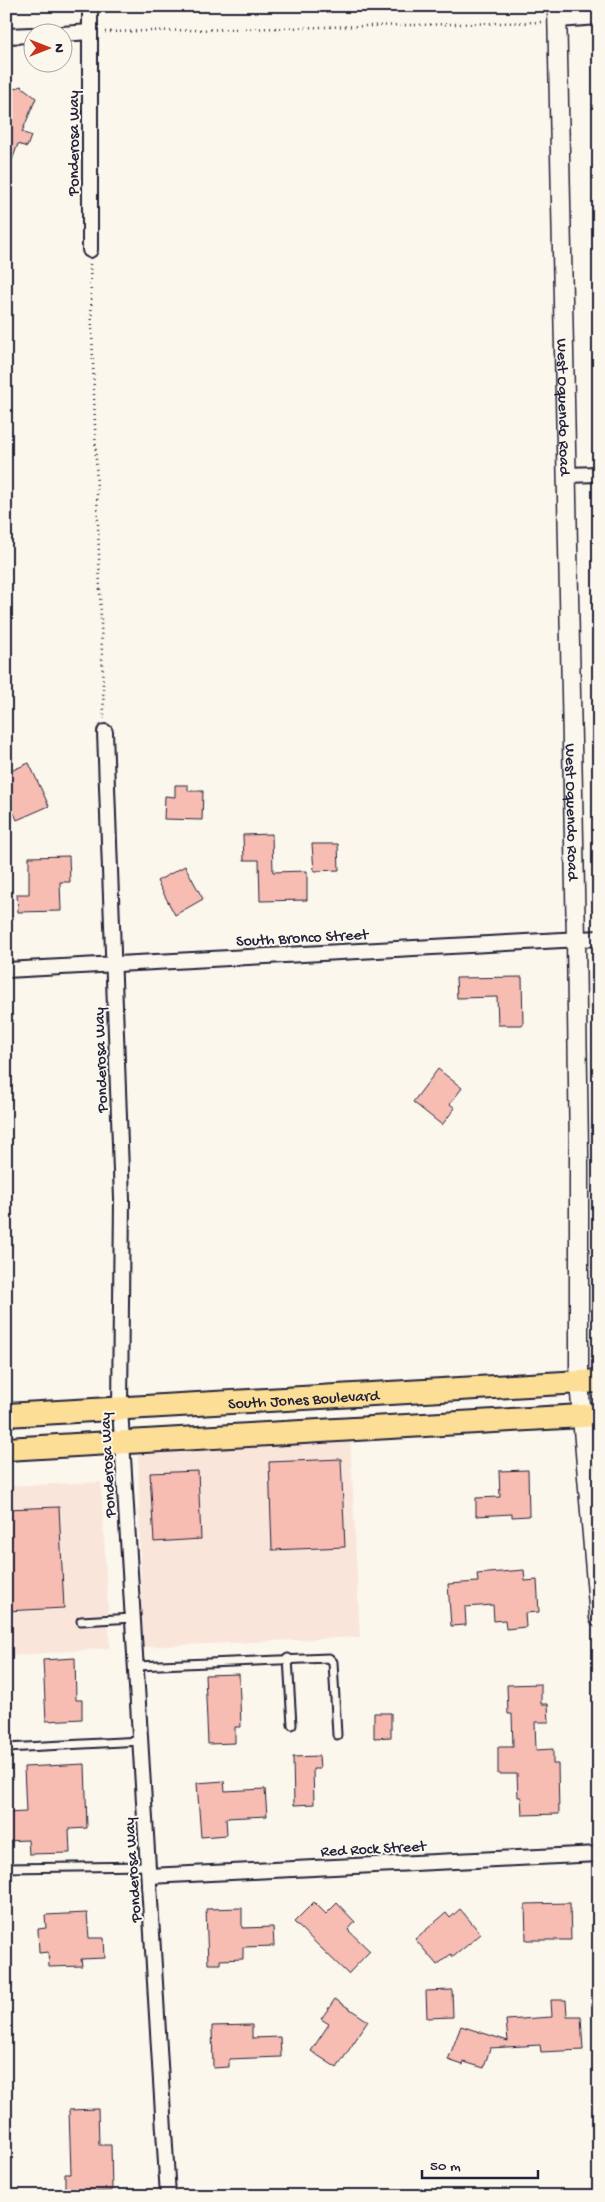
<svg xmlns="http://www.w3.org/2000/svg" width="605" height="2202" font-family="'Gochi Hand',sans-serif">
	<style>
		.built { fill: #fae5db }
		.building { fill: #f7bcb2; stroke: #22223b }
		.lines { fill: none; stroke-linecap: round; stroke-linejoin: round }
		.service-casing { stroke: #22223b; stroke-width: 11 }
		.minor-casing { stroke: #22223b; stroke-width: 18 }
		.tertiary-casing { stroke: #22223b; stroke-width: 21 }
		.primary-casing { stroke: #22223b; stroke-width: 26 }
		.path { stroke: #22223b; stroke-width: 2.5; stroke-dasharray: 1 4; stroke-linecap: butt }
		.service { stroke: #fbf7ec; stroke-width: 7 }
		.minor { stroke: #fbf7ec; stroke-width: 14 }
		.tertiary { stroke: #fbf7ec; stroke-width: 18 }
		.primary { stroke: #fcde96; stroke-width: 22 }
		.labels { text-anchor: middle; stroke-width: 4; stroke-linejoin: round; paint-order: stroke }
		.street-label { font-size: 16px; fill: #22223b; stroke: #fbf7ec }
	</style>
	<rect width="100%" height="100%" fill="#fbf7ec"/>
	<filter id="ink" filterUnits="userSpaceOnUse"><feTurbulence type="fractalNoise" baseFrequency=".02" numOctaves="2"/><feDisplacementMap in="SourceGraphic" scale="10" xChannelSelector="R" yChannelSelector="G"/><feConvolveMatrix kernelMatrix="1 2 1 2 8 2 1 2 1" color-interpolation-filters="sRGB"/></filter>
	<g filter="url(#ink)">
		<g class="built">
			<path d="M350,1435L360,1637L142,1647L138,1451Z"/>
			<path d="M101,1482L110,1648L6,1656V1486Z"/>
		</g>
		<g class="building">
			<path d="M21,86L36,98L22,132L31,136L27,147L18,144L8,171H6V92Z"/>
			<path d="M29,763L49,806L17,820L6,795V773Z"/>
			<path d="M175,785H188V791H203L202,820L164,819L165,796L175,797Z"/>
			<path d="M272,834L273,872L307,871V900L260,901L259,860H244L243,835Z"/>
			<path d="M312,844H338L339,870L314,871Z"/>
			<path d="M69,856L70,882H60L61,911L18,912L17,894H29V857Z"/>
			<path d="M185,866L203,899L175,915L157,881Z"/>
			<path d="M522,977L523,1025H498L497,997L457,998L456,978Z"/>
			<path d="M438,1069L462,1088L450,1104L455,1108L442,1125L413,1102Z"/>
			<path d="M341,1459L345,1547L272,1550L269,1462Z"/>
			<path d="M528,1470L529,1516L512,1517V1514L476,1516V1498L500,1497L499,1471Z"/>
			<path d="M198,1471L201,1539L154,1542L150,1473Z"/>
			<path d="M59,1507L64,1608L6,1611V1509Z"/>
			<path d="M524,1570L525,1581L537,1580L539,1612L525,1613L526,1627L506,1629L505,1620L494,1621L493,1605L465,1607L466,1625L451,1626L448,1584L478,1582L477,1574Z"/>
			<path d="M75,1658L76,1700H82V1719L46,1721L43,1660Z"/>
			<path d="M239,1674L241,1727H235V1743L208,1744L205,1675Z"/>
			<path d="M541,1684V1704H548L549,1722H535L536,1750L553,1749V1764H558L559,1814L522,1815L521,1797H518L517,1774H498V1747H513L512,1714H508L507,1685Z"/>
			<path d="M374,1713H391V1737L374,1738Z"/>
			<path d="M319,1756L320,1769H313L314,1804L294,1805L293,1757Z"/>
			<path d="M85,1764L87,1828L69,1829L70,1853L29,1854L28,1840L6,1841V1813L26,1812L24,1767Z"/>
			<path d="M224,1781L225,1791L265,1789L267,1816L226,1818L227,1835L201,1837L197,1783Z"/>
			<path d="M314,1902L326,1914L337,1903L355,1922L348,1930L370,1951L348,1974L294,1922Z"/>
			<path d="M570,1903L571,1940H526L525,1904Z"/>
			<path d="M242,1908V1928L273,1927L274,1946L243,1947V1959L220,1960V1964H208L206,1909Z"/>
			<path d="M460,1909L481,1934L453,1957L451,1954L437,1965L415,1939L446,1913L450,1918Z"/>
			<path d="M87,1913L89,1938H104L105,1958L81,1959L82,1966L49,1967L48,1952L39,1953L38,1929L46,1928L45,1915Z"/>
			<path d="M452,1990L453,2017L427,2018L426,1991Z"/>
			<path d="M335,1999L368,2021L337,2068L311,2051L329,2024L321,2019Z"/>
			<path d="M551,2000H566L567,2016H581L583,2050L541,2052L540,2045L490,2048L484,2068L464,2062L463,2065L448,2060L461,2026L508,2041L506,2020L552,2017Z"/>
			<path d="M252,2025V2038L280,2037L281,2057L229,2059V2067L213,2068L212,2026Z"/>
			<path d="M98,2109L99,2145H111L112,2191L65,2193V2174H71L69,2110Z"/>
		</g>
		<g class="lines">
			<g class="service-casing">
				<g id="service">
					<path d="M81,1621L133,1618"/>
					<path d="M288,1658L292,1725"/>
					<path d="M136,1666L329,1658L333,1662L337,1735"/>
					<path d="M6,1748L141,1741"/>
					<path d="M6,1868L148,1866"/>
				</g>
			</g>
			<g class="minor-casing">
				<g id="minor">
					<path d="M558,20L599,17"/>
					<path d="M62,34L90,32"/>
					<path d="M6,36L32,35"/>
					<path d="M90,250V6"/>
					<path d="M566,475L599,474"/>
					<path d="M105,732L122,1199L120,1408L168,2196"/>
					<path d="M6,970L599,938"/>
					<path d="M149,1876L599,1854"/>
				</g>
			</g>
			<g class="tertiary-casing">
				<g id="tertiary">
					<path id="s1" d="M557,6L576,939L579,1153V1382L599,1618"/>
				</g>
			</g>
			<g class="primary-casing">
				<g id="primary">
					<path id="s2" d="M6,1415L599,1381"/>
					<path d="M6,1449L599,1415"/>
				</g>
			</g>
			<g class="path">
				<path d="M105,32L542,22"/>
				<path d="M90,264L104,719"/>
			</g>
			<use href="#service" class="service"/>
			<use href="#minor" class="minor"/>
			<use href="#tertiary" class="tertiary"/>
			<use href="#primary" class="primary"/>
		</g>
	</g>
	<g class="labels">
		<g class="street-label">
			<text transform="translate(72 143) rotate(-90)" y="6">Ponderosa Way</text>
			<text dy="6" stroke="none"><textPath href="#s1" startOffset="401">West Oquendo Road</textPath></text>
			<text dy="6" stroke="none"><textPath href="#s1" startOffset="806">West Oquendo Road</textPath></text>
			<text transform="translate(302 936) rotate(-3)" y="6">South Bronco Street</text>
			<text transform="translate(99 1060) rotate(-92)" y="6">Ponderosa Way</text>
			<text dy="6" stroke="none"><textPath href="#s2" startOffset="298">South Jones Boulevard</textPath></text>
			<text transform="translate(106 1465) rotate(-93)" y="6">Ponderosa Way</text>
			<text transform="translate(373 1847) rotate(-3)" y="6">Red Rock Street</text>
			<text transform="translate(131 1870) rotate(-94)" y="6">Ponderosa Way</text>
		</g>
	</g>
	<rect width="605" height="2202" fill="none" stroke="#fbf7ec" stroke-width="25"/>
	<rect x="12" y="12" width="580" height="2177" fill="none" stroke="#22223b" stroke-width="2" filter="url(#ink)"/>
	<g transform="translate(48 48) rotate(90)"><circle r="24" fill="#fbf7ec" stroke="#a4a2a5"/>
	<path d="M0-4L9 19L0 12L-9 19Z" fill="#c8321e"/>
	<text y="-8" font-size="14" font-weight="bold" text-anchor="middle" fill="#22223b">N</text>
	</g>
	<path d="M422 2170v8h116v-8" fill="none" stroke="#22223b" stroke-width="2.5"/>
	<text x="430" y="2170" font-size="15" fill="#22223b" stroke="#fbf7ec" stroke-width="4" paint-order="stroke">50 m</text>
</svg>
